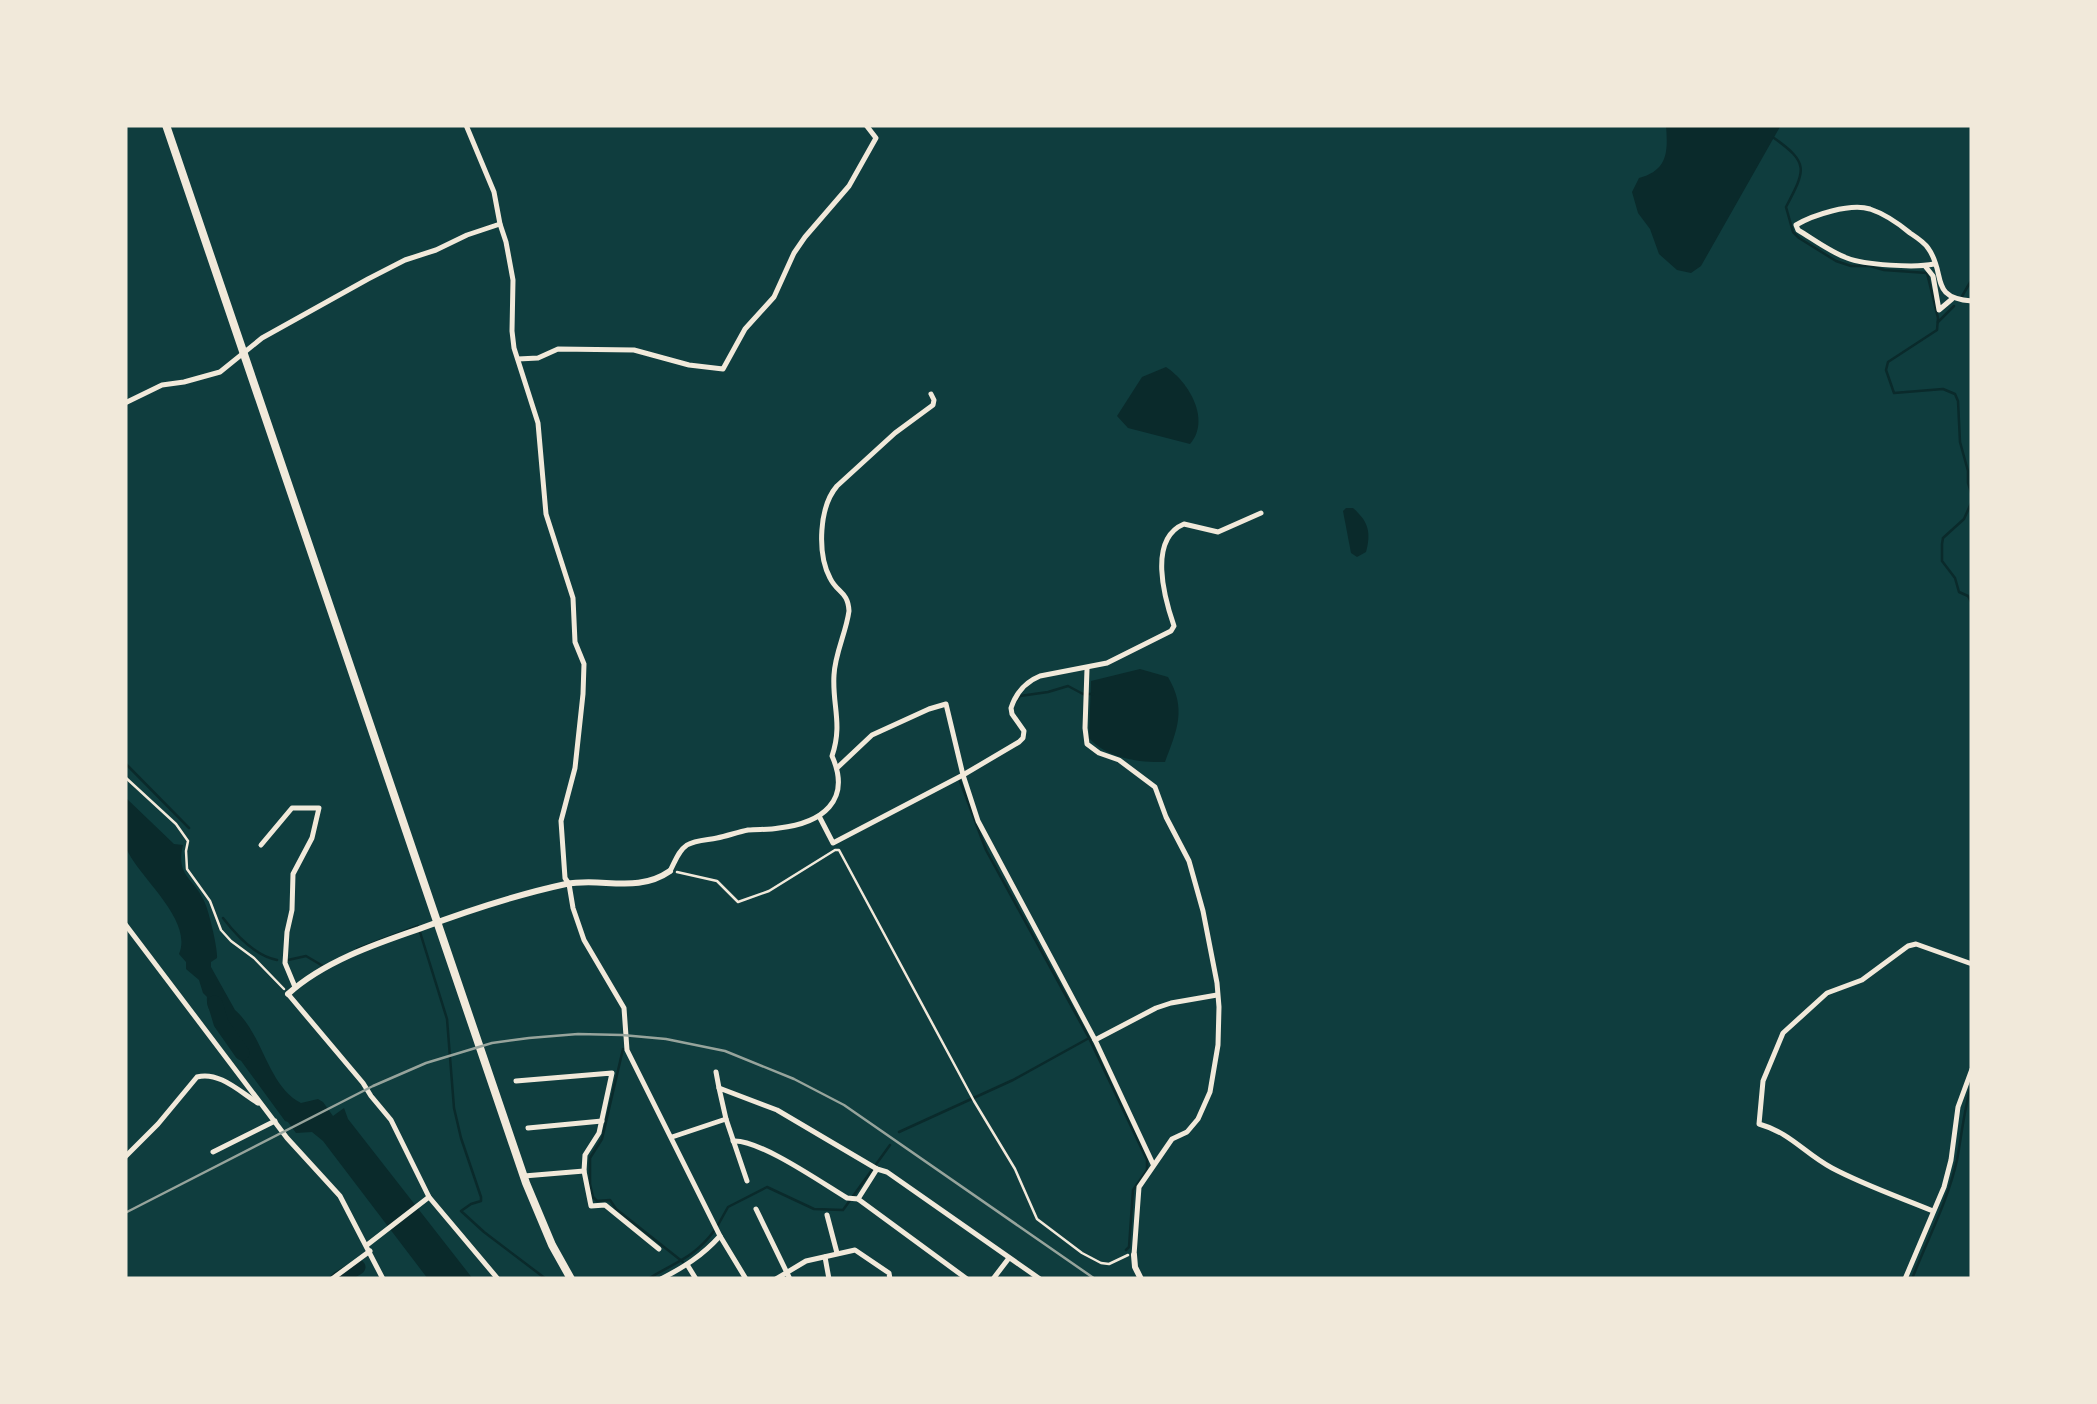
<svg xmlns="http://www.w3.org/2000/svg" width="2097" height="1404" font-family="'Open Sans',sans-serif">
	<style>
		.water { fill: #0a2a2b }
		.lines { fill: none; stroke-linecap: round; stroke-linejoin: round }
		.stream { stroke: #0a2a2b; stroke-width: 2.5 }
		.river { stroke: #0a2a2b; stroke-width: 15 }
		.path { stroke: #f1e9da; stroke-width: 2.5 }
		.minor { stroke: #f1e9da; stroke-width: 5 }
		.secondary { stroke: #f1e9da; stroke-width: 6 }
		.trunk { stroke: #f1e9da; stroke-width: 8 }
		.rail { stroke: #97a49c; stroke-width: 2.5 }
	</style>
	<rect width="100%" height="100%" fill="#0f3d3e"/>
	<g class="water">
		<path d="M1666,125H1781L1701,266L1691,273L1677,270L1659,254L1650,229L1638,213L1632,192L1639,178C1668,170 1668,152 1666,125Z"/>
		<path d="M1166,367C1189,382 1211,420 1190,444L1128,428L1117,416L1142,377Z"/>
		<path d="M1346,508H1353C1369,522 1371,533 1366,552L1357,557L1351,553L1343,511Z"/>
		<path d="M1140,669L1168,677C1187,709 1177,730 1165,762C1140,763 1106,758 1089,738L1091,681Z"/>
		<path d="M125,797L174,844L183,845C175,877 195,878 205,903C209,912 218,949 217,958L211,962V967L235,1010C263,1034 268,1087 301,1103L318,1099L323,1102L333,1116L344,1108L348,1119L473,1279H428L323,1141L312,1132L296,1133L288,1122L285,1121L228,1043V1041L234,1039L235,1036C225,1020 205,1017 207,997L203,993L199,980L186,969V962L179,954C193,921 143,881 128,852C120,839 125,813 125,797Z"/>
	</g>
	<g class="lines">
		<g class="stream">
			<path d="M1774,138C1809,163 1806,169 1786,207L1793,232L1799,238L1836,261L1851,266H1870L1884,270L1927,273L1938,318L1937,330L1888,362L1886,370L1894,393L1943,389L1955,394L1958,401L1960,442L1968,471V483L1972,496"/>
			<path d="M1961,298L1972,279"/>
			<path d="M1938,322L1954,306"/>
			<path d="M1972,501L1964,519L1943,538L1942,544V561L1955,578L1959,592L1968,596L1972,604"/>
			<path d="M1016,701L1020,696L1048,692L1068,686L1083,694H1093"/>
			<path d="M125,763L189,828"/>
			<path d="M960,781L986,850L1089,1038L1147,1160V1170L1133,1190L1129,1247L1126,1250"/>
			<path d="M1972,882V890"/>
			<path d="M223,918C236,935 255,956 277,960"/>
			<path d="M420,932L447,1019L454,1108L461,1138L481,1197V1201L471,1204L461,1211L484,1232L546,1279"/>
			<path d="M357,949L418,926"/>
			<path d="M288,960L306,956L323,966"/>
			<path d="M623,1049L602,1139L590,1158V1184L593,1197L597,1201L610,1200L616,1209L683,1262"/>
			<path d="M899,1132L1013,1080L1089,1038"/>
			<path d="M718,1225L728,1207L767,1187L814,1209L843,1210L890,1145"/>
			<path d="M648,1279C675,1262 694,1258 714,1231"/>
			<path d="M1912,1279C1927,1240 1948,1201 1957,1160C1962,1133 1964,1109 1972,1082"/>
		</g>
		<g class="river">
			<path d="M215,1003L221,1023L242,1053"/>
			<path d="M338,1279L358,1267"/>
		</g>
		<g class="path">
			<path d="M125,777L176,824L188,841L186,851L187,869L210,901L221,930L231,941L254,958L284,989"/>
			<path d="M677,872L717,881L738,902L769,891L835,850H839L974,1101L1015,1169L1037,1219L1082,1253L1101,1263L1109,1264L1128,1255"/>
		</g>
		<g class="minor">
			<path d="M466,125L494,192L500,224L506,242L513,280L512,331L514,348L538,423L546,514L573,598L575,642L584,664L583,694L575,768L561,821L565,878L569,884L573,908L584,940L624,1008L627,1050L720,1236L746,1279"/>
			<path d="M1934,264C1916,268 1864,265 1847,258C1830,252 1813,239 1798,230L1796,225C1813,215 1850,203 1870,209C1885,214 1898,223 1910,233C1916,237 1924,242 1928,248C1947,274 1928,298 1972,301"/>
			<path d="M1925,266L1933,276L1939,310L1952,299"/>
			<path d="M518,359L538,358L558,349L634,350L689,365L723,369L745,329L774,297L794,253L805,237L849,186L876,138L866,125"/>
			<path d="M125,403L162,385L184,382L220,372L262,338L368,279L405,260L436,250L467,235L500,224"/>
			<path d="M1087,669L1085,728L1087,744L1099,753L1119,760L1155,787L1166,817L1189,861L1203,911L1217,983L1219,1007L1218,1045L1210,1092L1198,1119L1187,1132L1172,1139L1139,1187L1134,1255"/>
			<path d="M837,768L872,735L929,709L946,704L963,775L978,821L1095,1040L1153,1164"/>
			<path d="M819,816L833,843L963,775L1019,742L1023,738L1024,731L1012,714L1011,708C1016,693 1025,682 1040,676L1107,663L1171,631L1174,626C1164,597 1148,539 1184,524L1218,532L1261,513"/>
			<path d="M261,845L292,808H319L312,838L293,874L292,910L287,932L285,963L295,987"/>
			<path d="M670,871C675,862 678,851 687,845C695,840 707,840 717,838C727,836 738,832 748,830C758,829 769,830 779,828C822,823 852,801 832,756C843,724 832,705 834,675C835,653 846,633 849,611C848,591 837,593 830,578C817,553 819,507 837,486L895,433L933,405L934,400L931,394"/>
			<path d="M125,924L287,1138L340,1196L383,1279"/>
			<path d="M288,994L363,1083L371,1096L391,1120L429,1197L498,1279"/>
			<path d="M1095,1040L1156,1008L1171,1003L1217,995"/>
			<path d="M716,1072L719,1088"/>
			<path d="M516,1081L612,1073L599,1133L585,1155L584,1171L591,1206L605,1205L659,1249"/>
			<path d="M528,1128L602,1121"/>
			<path d="M672,1137L726,1119"/>
			<path d="M733,1141C759,1139 822,1183 847,1198L858,1199L967,1279"/>
			<path d="M213,1152L275,1121"/>
			<path d="M125,1157L158,1124L197,1077C219,1071 240,1092 258,1103"/>
			<path d="M524,1176L584,1171"/>
			<path d="M747,1181L726,1119L719,1088L777,1110L877,1169L887,1172L1040,1279"/>
			<path d="M858,1199L877,1169"/>
			<path d="M756,1209L790,1279"/>
			<path d="M1933,1211C1899,1197 1864,1185 1832,1168C1804,1153 1791,1133 1759,1124L1763,1081L1783,1033L1827,993L1862,980L1908,946L1916,944L1972,964"/>
			<path d="M827,1215L837,1253"/>
			<path d="M367,1245L429,1197"/>
			<path d="M825,1257L829,1279"/>
			<path d="M688,1266L696,1279"/>
			<path d="M332,1279L370,1251"/>
			<path d="M661,1279C684,1267 702,1256 720,1236"/>
			<path d="M776,1279L806,1261L855,1250L889,1273L890,1279"/>
			<path d="M993,1279L1009,1258"/>
			<path d="M1905,1279L1944,1187L1951,1160L1958,1107L1972,1069"/>
		</g>
		<g class="secondary">
			<path d="M288,994C323,962 375,944 419,929C467,911 515,895 566,884C602,877 637,894 670,871"/>
			<path d="M1134,1255L1135,1267L1141,1279"/>
		</g>
		<path class="trunk" d="M166,125L526,1183L552,1245L571,1279"/>
		<path class="rail" d="M125,1213L373,1086L426,1063L492,1043L529,1038L578,1034L622,1035L666,1039L725,1051L794,1079L844,1105L1095,1279"/>
	</g>
	<rect width="2097" height="1404" fill="none" stroke="#f1e9da" stroke-width="255"/>
</svg>
